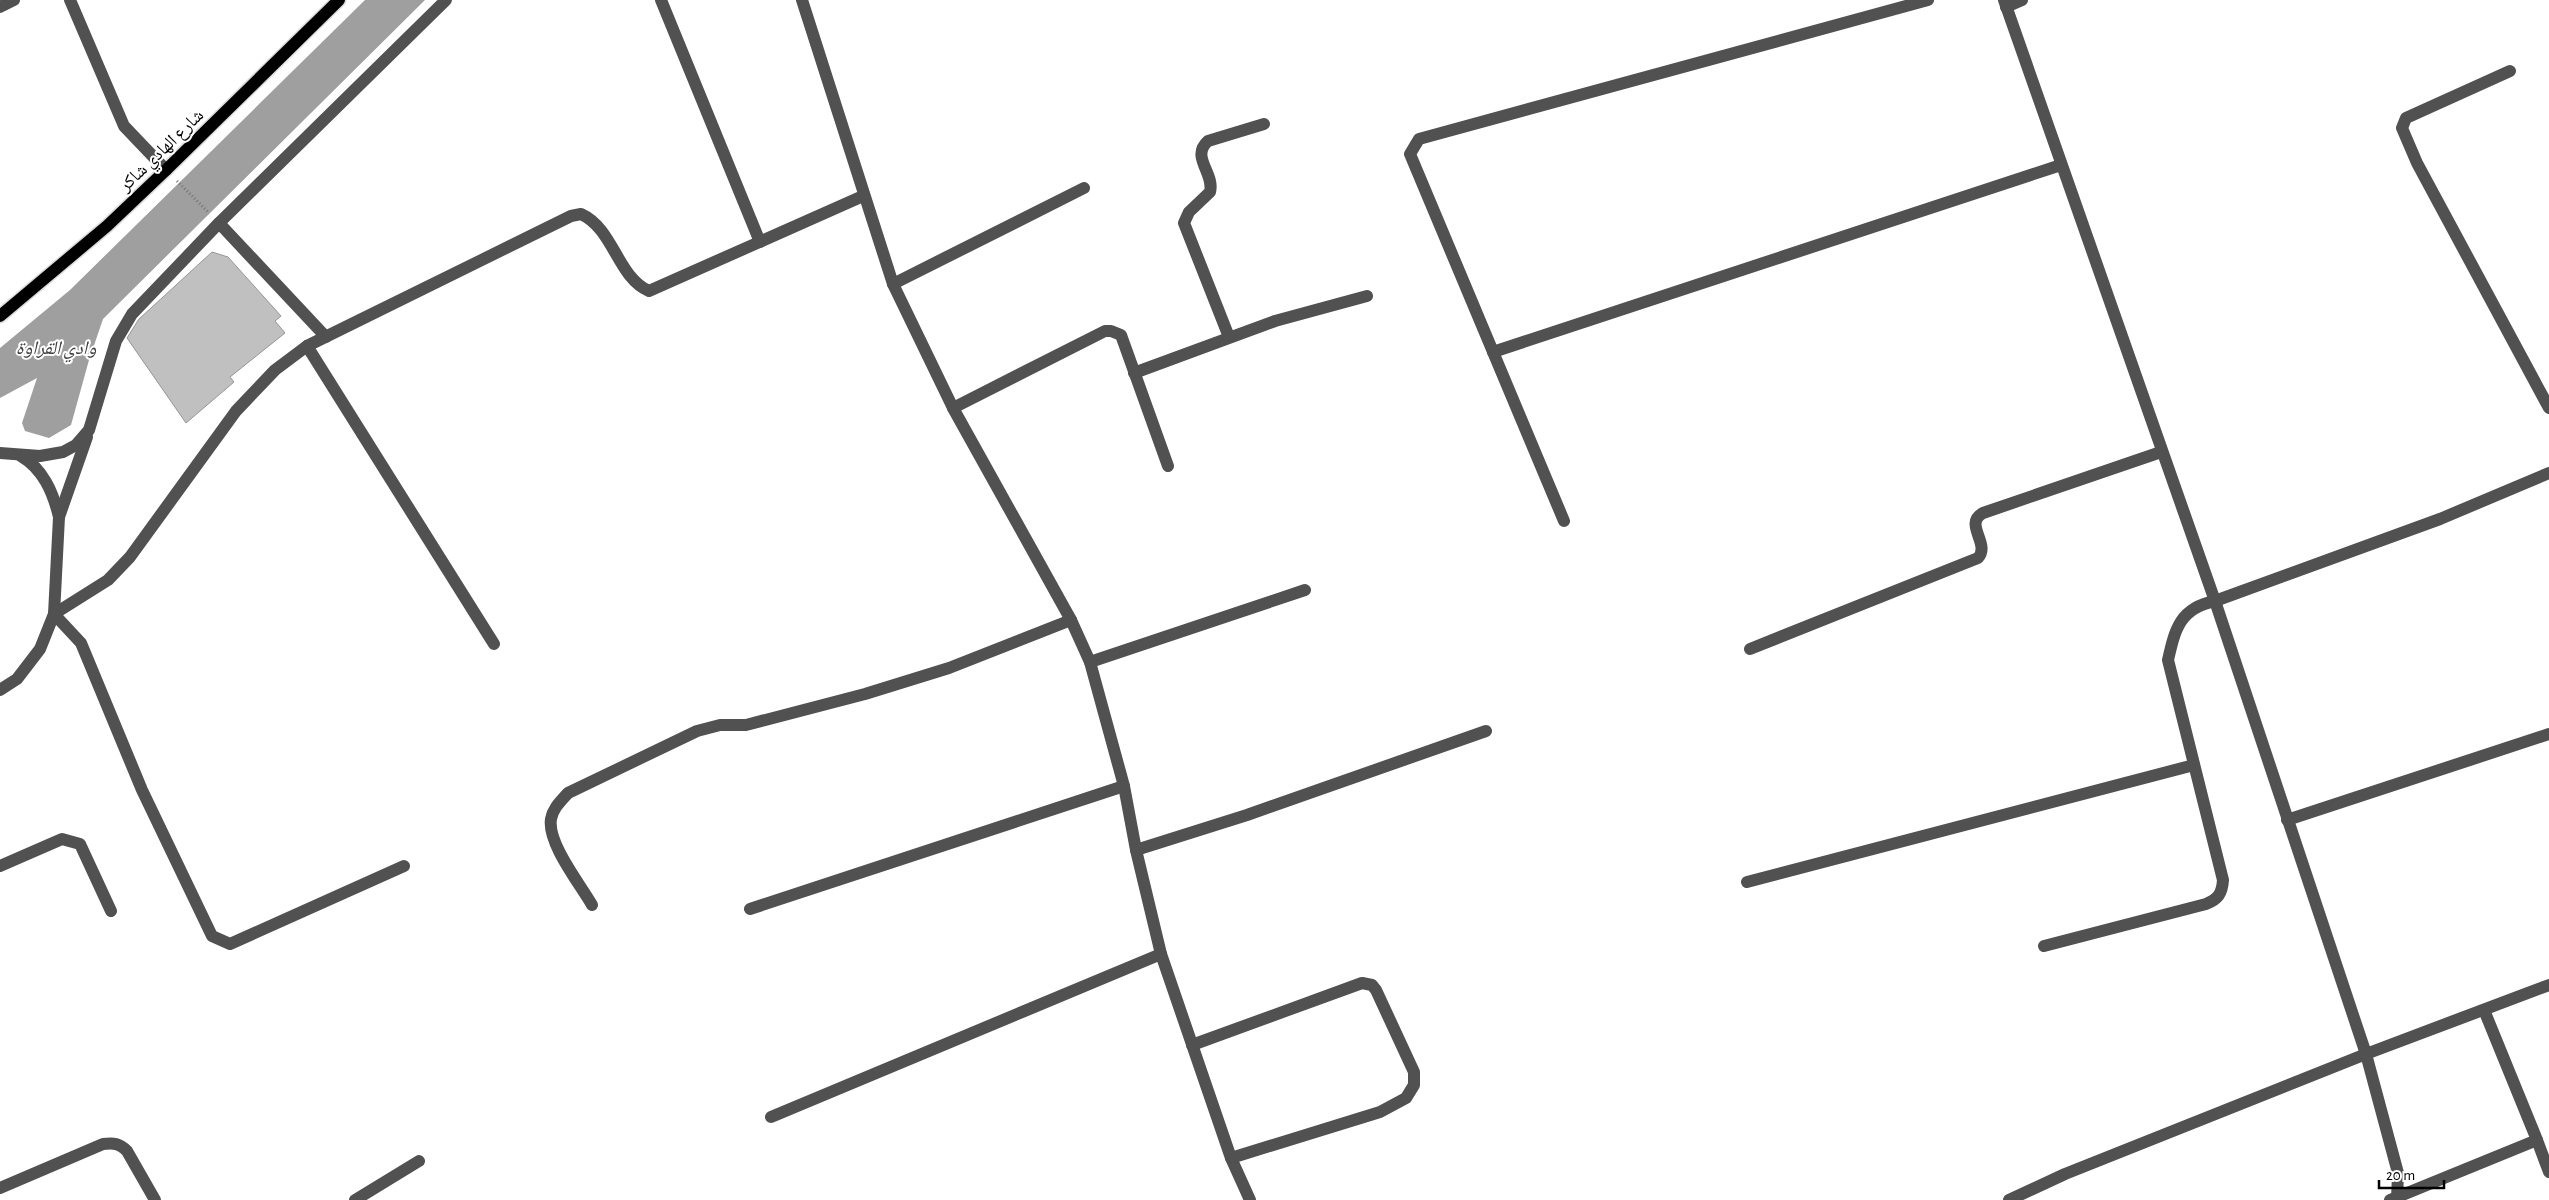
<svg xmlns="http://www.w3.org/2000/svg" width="2549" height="1200" font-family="'Alegreya Sans','Noto Naskh Arabic',sans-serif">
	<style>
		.water { fill: #9f9f9f }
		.building { fill: #c0c0c0; stroke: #959595 }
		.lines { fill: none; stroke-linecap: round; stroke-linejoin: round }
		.major-casing { stroke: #dbdbdb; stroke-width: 15 }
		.path { stroke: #737373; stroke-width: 3; stroke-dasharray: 1 2.5; stroke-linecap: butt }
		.minor { stroke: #515151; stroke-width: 12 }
		.major { stroke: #000; stroke-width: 12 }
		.labels { text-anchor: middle; stroke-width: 4; stroke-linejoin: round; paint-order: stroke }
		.street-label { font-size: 18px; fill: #000; stroke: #fff }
		.water-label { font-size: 19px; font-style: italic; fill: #404040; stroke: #fff }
	</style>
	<rect width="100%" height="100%" fill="#fff"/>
	<path class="water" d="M365,0H425L103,319L89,360L71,425L49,438L25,431L22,423L37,378L0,398V348L70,290Z"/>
	<path class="building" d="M212,252L228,257L281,316L275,321L285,333L230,377L234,382L186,423L127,338L139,319Z"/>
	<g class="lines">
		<g class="major-casing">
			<path id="major" d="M0,316L107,226L166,170L339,0"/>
		</g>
		<path class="path" d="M177,181L208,212"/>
		<g class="minor">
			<path d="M70,0L124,126L166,170"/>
			<path d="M661,0L760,242"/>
			<path d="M802,0L893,284L953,408L1071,620L1090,662L1124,786L1136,850L1161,954L1231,1158L1250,1200"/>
			<path d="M2004,0L2215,601L2366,1054L2549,985"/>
			<path d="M0,7L14,0"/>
			<path d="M2006,7L2022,0"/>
			<path d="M2510,71L2406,118L2402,128L2417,163L2549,408"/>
			<path d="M219,223L326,337"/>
			<path d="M893,284L1084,188"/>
			<path d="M1229,337L1184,223L1189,212L1210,192C1215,173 1190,157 1208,141L1264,124"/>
			<path d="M307,346L494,644"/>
			<path d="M1493,352L2061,165"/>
			<path d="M1134,373L1275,321L1367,296"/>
			<path d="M953,408L1105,331H1111L1121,335L1168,466"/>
			<path d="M0,453L40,456L63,452L76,445L89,430L116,341L132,314L219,223L446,0"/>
			<path d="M21,456C43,469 53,492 59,517"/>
			<path d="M1564,521L1410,154L1419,139L1928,0"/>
			<path d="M54,614L108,580L130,557L236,411L275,370L307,346L571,216L581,214C614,229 617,277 649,291L863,196"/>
			<path d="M54,614L81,643L142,790L212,936L230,944L404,866"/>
			<path d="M1750,649L1978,558C1991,544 1963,524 1983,513L2161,452"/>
			<path d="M1090,662L1305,590"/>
			<path d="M0,690L17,679L40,649L54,614L59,517L87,437"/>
			<path d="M2287,820L2549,734"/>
			<path d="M1136,850L1247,815L1486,731"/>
			<path d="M0,866L62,839L80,844L111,911"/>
			<path d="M1747,882L2194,765"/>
			<path d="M592,905C580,884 547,843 551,819C553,808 561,801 568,793L697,731L720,725H746L865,694L949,668L1071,620"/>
			<path d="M750,909L1124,786"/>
			<path d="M2044,946L2206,904C2218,899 2222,894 2223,880L2168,660C2175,629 2180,608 2215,601L2440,519L2549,473"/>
			<path d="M2484,1010L2537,1140"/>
			<path d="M1192,1045L1362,983L1372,985L1376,990L1414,1072V1085L1406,1098L1380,1112L1231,1158"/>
			<path d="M771,1117L1161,954"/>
			<path d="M0,1188L103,1144C114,1143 119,1143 127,1151L155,1200"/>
			<path d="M355,1200L419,1161"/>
			<path d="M2009,1200L2065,1174L2366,1054L2398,1173L2397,1200"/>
			<path d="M2390,1200L2537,1140L2549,1172"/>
		</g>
		<use href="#major" class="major"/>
	</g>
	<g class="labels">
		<g class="street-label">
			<text transform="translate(161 150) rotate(-44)" y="6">شارع الهادي شاكر</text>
		</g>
		<g class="water-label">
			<text x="56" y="354">وادي القراوة</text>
		</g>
	</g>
	<path d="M2379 1180v8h65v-8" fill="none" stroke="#000000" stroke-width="2.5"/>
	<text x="2386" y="1180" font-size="15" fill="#000000" stroke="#ffffff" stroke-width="4" paint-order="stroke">20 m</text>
</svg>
